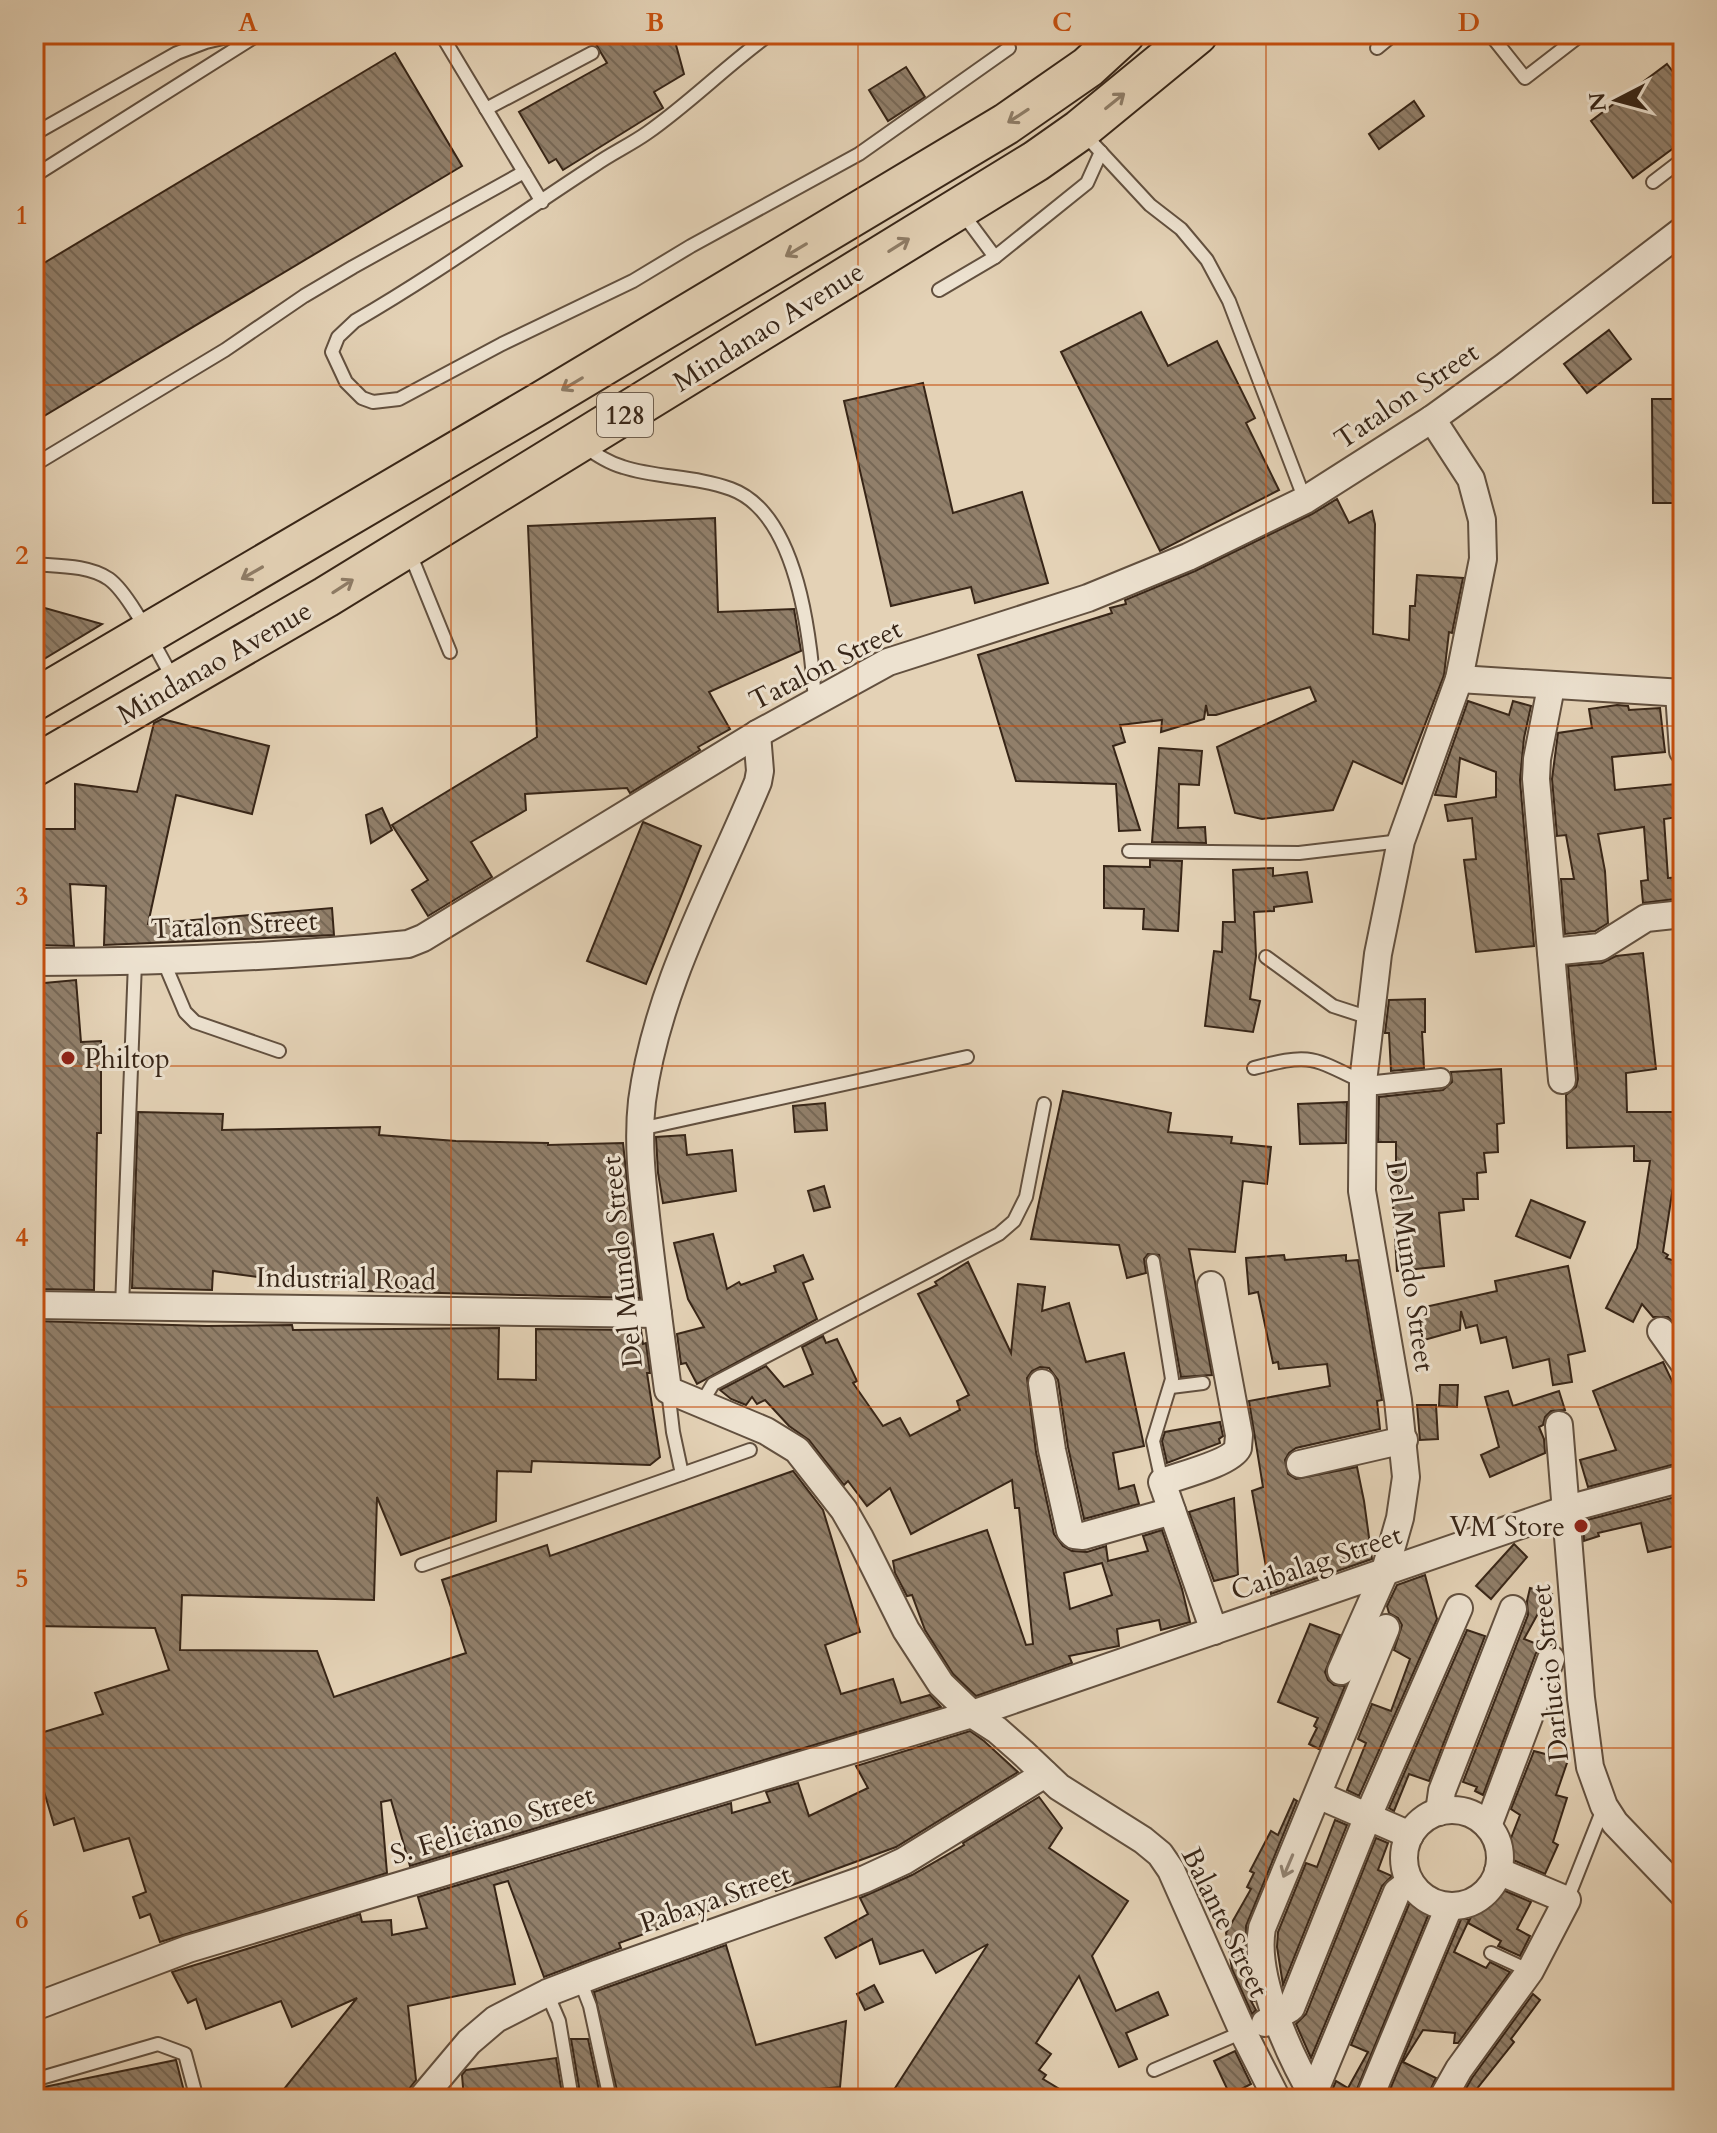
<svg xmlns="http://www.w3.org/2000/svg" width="1717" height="2133" font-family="Cardo,serif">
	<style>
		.building { fill: url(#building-back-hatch); stroke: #372517; stroke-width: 2; fill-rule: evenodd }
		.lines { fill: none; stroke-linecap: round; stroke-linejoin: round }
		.service-casing { stroke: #62503f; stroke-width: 16 }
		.pedestrian-casing { stroke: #62503f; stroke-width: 22 }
		.minor-casing { stroke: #62503f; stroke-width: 30 }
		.primary-casing { stroke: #372517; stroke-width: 44 }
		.service { stroke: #ede2d0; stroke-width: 12 }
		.pedestrian { stroke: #ede2d0; stroke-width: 18 }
		.minor { stroke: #ede2d0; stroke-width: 26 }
		.primary { stroke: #e4d2b6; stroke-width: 40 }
		.oneway { stroke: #8e7c66 }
		.oneway2 { stroke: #928474 }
		.grid { fill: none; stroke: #c54f0e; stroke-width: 2; stroke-opacity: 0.55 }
		.poi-dot { fill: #8f2418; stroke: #ede2d0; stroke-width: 3 }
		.labels { text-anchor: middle; stroke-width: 6; stroke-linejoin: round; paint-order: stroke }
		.shield { fill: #ede2d0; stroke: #6e5e4e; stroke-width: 2 }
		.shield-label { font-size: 26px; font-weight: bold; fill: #372517 }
		.street-label { font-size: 28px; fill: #372517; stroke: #ede2d0 }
		.poi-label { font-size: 28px; fill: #372517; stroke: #ede2d0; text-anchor: start }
		.neatline { fill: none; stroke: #c54f0e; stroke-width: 3 }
		.grid-label { font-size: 26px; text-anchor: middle; font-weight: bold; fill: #c54f0e }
	</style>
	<defs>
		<pattern id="building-back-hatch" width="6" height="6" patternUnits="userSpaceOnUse" patternTransform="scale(2)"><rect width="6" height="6" fill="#917f6a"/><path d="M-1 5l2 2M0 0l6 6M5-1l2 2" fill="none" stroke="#776856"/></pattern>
	</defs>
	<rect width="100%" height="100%" fill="#e4d2b6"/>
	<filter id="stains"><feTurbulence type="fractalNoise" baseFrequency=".0025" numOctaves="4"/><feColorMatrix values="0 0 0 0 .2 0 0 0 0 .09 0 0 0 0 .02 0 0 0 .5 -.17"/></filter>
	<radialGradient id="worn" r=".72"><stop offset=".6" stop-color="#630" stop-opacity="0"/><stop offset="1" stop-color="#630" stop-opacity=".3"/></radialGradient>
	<g class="building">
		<path d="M605,34H673L684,74L654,92L663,108L563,170L556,159L549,163L519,112L607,63L594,41Z"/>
		<path d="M395,53L462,166L34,422V269Z"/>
		<path d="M1667,64L1683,85V141L1633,178L1591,121Z"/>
		<path d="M906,67L925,97L888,121L869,90Z"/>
		<path d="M1414,101L1424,116L1379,149L1369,134Z"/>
		<path d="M1141,312L1168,366L1217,341L1255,418L1246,423L1279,490L1160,551L1061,352Z"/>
		<path d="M1609,330L1631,359L1587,393L1564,364Z"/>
		<path d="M923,383L953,513L1022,492L1048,583L975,603L971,587L891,606L844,401Z"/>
		<path d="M1652,399H1683V503H1653Z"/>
		<path d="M1337,499L1349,523L1372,511L1375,524L1373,634L1409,640L1410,606H1415L1417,575L1463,578L1452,633L1449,632L1444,675L1402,784L1353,761L1333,810L1262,819L1235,813L1217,747L1316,701L1310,687L1216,715H1208L1206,705L1204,719L1161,732L1162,720L1120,725L1125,742L1113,746L1140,830L1119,831L1116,784L1016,781L978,655L1112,613L1110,608L1126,604L1125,600L1195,571L1312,514Z"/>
		<path d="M715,518L718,612L794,609L801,651L709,692L730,729L698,747L700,750L630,793L627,788L525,794L526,810L471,842L492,877L428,916L412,890L428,880L392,825L537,737L528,526Z"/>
		<path d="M34,605L102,624L34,665Z"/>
		<path d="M1468,701L1509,715L1513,701L1531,706L1524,738L1520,780L1534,946L1476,952L1464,860L1476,859L1472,818L1448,821L1445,805L1496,797V772L1460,758L1456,797L1435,795Z"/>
		<path d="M1617,705L1628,706L1629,710L1660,708L1665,752L1612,757L1615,790L1675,784L1678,817L1664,819L1668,878L1683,877V898L1643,903L1641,881L1648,880L1644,827L1598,834L1605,871L1608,923L1595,931L1565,934L1561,879H1574L1566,835L1557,836L1552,779L1558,733L1592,728L1589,709Z"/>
		<path d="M162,719L269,746L252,814L176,795L148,924L332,908L334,935L104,945L106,886L70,884L74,946L34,945V829H75V784L137,792L154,723Z"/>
		<path d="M1159,748L1202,751L1199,785L1179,784L1178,828L1205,827L1206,843L1152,842Z"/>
		<path d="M382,808L392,830L371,843L366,815Z"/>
		<path d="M643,822L701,846L646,984L587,961Z"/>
		<path d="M1150,860L1182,861L1178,931L1143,929L1144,909L1104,908V866L1150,867Z"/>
		<path d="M1273,868V876L1307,872L1312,902L1274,907V911L1254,912L1256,956L1250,999L1260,1001L1253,1032L1205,1026L1214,951L1222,952L1223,922H1235L1233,870Z"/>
		<path d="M1643,953L1656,1069L1626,1073L1627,1112H1683V1161H1677L1663,1252L1668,1255L1666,1258L1683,1264V1334L1668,1317H1653L1642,1304L1633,1322L1606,1308L1637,1248L1650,1161H1634V1146L1567,1148L1566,1095L1576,1087L1578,1079L1568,966L1602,963L1616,956Z"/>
		<path d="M76,980L81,1042L101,1041V1133H97L94,1290L34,1289V984Z"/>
		<path d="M1425,999V1032H1422L1424,1068L1391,1071L1389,1033H1385L1389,1000Z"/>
		<path d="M1501,1069L1504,1123L1497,1124L1498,1152L1484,1153L1486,1172L1477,1173L1478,1199H1463L1464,1210L1439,1213L1444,1266L1397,1271L1391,1172H1396V1142H1378L1379,1097L1443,1090L1452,1082L1451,1072Z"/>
		<path d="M1063,1091L1171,1113L1168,1132L1232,1137L1231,1143L1271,1147L1267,1184L1243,1181L1235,1252L1189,1249L1212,1375L1181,1377L1159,1255L1148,1254L1144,1259L1146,1273L1127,1278L1119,1245L1031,1239Z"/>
		<path d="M1347,1102L1346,1143L1300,1144L1298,1104Z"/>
		<path d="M825,1103L827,1130L795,1132L793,1106Z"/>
		<path d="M138,1112L223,1114L222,1130L380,1127L379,1135L456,1141L548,1143V1145L623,1143L640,1298L362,1291L213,1271L212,1290L132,1288Z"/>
		<path d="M685,1135L687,1155L732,1150L736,1191L663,1203L658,1173L656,1137Z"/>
		<path d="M824,1186L830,1207L814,1211L808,1191Z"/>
		<path d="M1531,1200L1585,1222L1570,1258L1516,1236Z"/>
		<path d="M713,1234L727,1289L739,1282L741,1285L776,1272L774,1266L803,1255L813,1279L803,1283L817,1319L697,1384L686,1363L681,1364L677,1334L704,1327L688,1299L674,1243Z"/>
		<path d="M1284,1255L1285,1260L1346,1255V1261L1358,1260L1382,1400L1377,1401L1380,1429L1296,1448L1289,1453L1285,1460L1288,1474L1296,1479L1357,1467L1364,1501L1372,1559L1271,1594L1252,1491L1263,1487L1249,1401L1330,1386L1327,1364L1279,1369L1278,1362L1273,1363L1258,1292L1249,1294L1246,1258Z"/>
		<path d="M968,1262L1011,1353L1018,1284L1045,1287L1042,1311L1069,1303L1086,1362L1124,1353L1144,1446L1113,1453L1119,1489L1134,1485L1139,1504L1084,1519L1068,1447L1058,1380L1049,1368L1040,1367L1032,1371L1027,1378L1036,1452L1054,1534L1063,1546L1072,1551L1087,1552L1106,1546L1108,1561L1148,1551L1143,1536L1162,1530L1182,1589L1190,1622L1161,1630L1159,1620L1117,1629L1119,1646L1069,1656L1072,1663L976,1696L953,1674L925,1630L912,1595L907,1596L895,1573L893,1561L987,1530L1026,1645L1033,1644L1019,1508H1015L1012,1480L911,1534L890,1488L867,1506L848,1481L844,1485L809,1440L789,1426L765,1400L757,1404L752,1397L746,1405L731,1399L720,1390L766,1366L784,1387L813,1374L802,1347L823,1336L826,1343L837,1339L857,1381L853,1383L883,1426L900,1418L910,1436L960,1410L957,1401L969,1395L918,1294L937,1285L935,1282ZM1102,1563L1112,1595L1070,1609L1064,1573Z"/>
		<path d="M1568,1266L1585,1351L1568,1355L1572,1382L1553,1385L1549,1359L1513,1368L1506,1337L1481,1343L1477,1325L1466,1328L1461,1311L1460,1330L1424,1340L1416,1309L1497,1291L1495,1281Z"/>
		<path d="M34,1321L207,1326L292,1325L293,1330L499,1328L498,1379L536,1380V1329L641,1330L643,1344L646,1343L650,1373H647L660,1457L650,1465L532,1461L531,1472L497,1471L496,1521L401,1555L377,1497L374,1600L182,1595L180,1650L317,1651L334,1697L466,1653L442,1580L547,1545L550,1556L793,1471L823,1510L860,1632L825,1645L841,1694L893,1679L901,1703L930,1695L941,1707L410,1866L391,1800L381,1802L387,1873L160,1942L150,1914L140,1918L133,1897L146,1892L129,1838L84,1851L74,1818L54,1825L34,1758V1735L103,1714L95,1693L169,1670L155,1628L34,1626Z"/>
		<path d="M1663,1362L1683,1404V1462L1588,1487L1580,1460L1616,1450L1593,1391Z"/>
		<path d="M1440,1385H1458L1457,1407L1439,1406Z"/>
		<path d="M1508,1391L1513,1406L1559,1391L1565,1410L1551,1411L1545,1417L1543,1425L1539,1427L1544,1439L1545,1453L1490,1477L1481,1455L1499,1447L1485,1397Z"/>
		<path d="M1417,1405H1436L1438,1439L1420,1440Z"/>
		<path d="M1220,1422L1223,1436L1219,1439L1220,1443L1167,1463L1162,1441L1165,1432Z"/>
		<path d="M1683,1495V1544L1648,1552L1641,1523L1598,1533L1599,1536L1584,1541L1583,1521Z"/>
		<path d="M1234,1498L1238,1575L1214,1581L1189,1512Z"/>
		<path d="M1514,1544L1527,1557L1491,1599L1476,1586Z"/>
		<path d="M1425,1575L1437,1619L1359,1796L1347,1790L1366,1743L1358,1739L1372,1704L1391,1711L1410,1659L1394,1650L1402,1625L1398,1618L1389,1613L1387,1606L1397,1585Z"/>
		<path d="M1530,1588L1552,1594L1547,1610L1541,1608L1524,1639L1542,1646L1536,1653L1483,1795L1475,1791L1477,1787L1463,1782L1528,1615L1527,1601Z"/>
		<path d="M1310,1624L1340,1635L1325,1672L1328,1680L1334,1685L1345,1686L1319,1749L1309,1744L1317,1728L1314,1726L1318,1718L1278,1702Z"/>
		<path d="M1467,1630L1485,1636L1429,1781L1409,1774L1394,1811L1389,1808Z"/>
		<path d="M970,1731L984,1741L1018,1772L896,1847L776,1891L774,1887L619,1943L621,1948L544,1977L508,1881L494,1885L515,1984L408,2006L416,2080L401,2099H276L357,1998L292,2027L281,2001L206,2029L196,1999L188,2003L172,1972L360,1914L362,1922L391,1920L392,1935L427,1928L418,1897L731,1803L732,1813L770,1802L766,1792L798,1783L809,1816L868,1788L856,1766Z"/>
		<path d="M1534,1751L1568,1760L1556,1795L1567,1798L1553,1842L1558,1845L1545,1874L1504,1856L1520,1815L1511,1809Z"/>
		<path d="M1039,1797L1062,1828L1049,1848L1128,1901L1092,1956L1116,2011L1158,1992L1168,2015L1126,2033L1137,2059L1119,2067L1079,1976L1036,2043L1051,2054L1039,2070L1046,2075L1043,2079L1076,2099H888L988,1944L936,1973L923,1950L880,1964L872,1939L836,1958L825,1938L868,1914L860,1898L912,1875L964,1845L963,1843Z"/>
		<path d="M1294,1799L1297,1801L1246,1926L1247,1971L1254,2001H1251L1256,2010L1252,2014L1232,1969L1226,1933L1251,1889L1247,1887L1254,1873L1250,1871L1271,1831L1278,1835Z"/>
		<path d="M1335,1820L1347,1825L1283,1985L1277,1947L1278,1932L1306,1863L1317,1867Z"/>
		<path d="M1376,1838L1388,1843L1378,1870L1392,1876L1382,1886L1311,2058L1296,2024L1306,2014Z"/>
		<path d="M1496,1887L1531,1902L1517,1929L1530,1936L1520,1956L1498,1946L1501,1941L1468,1923L1479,1901L1486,1904Z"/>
		<path d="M1414,1899L1432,1906L1353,2099H1332L1330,2095L1336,2081L1348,2088L1368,2052L1351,2045L1410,1902Z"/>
		<path d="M1462,1917L1469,1920L1454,1952L1486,1968L1490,1962L1510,1972L1458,2043H1454L1455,2033L1423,2030L1403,2062L1436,2078L1426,2099H1386Z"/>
		<path d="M726,1945L756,2045L846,2021L840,2087L714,2099H619L594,1992Z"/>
		<path d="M874,1985L883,2002L865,2010L857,1994Z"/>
		<path d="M1533,1994L1540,2000L1511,2039L1514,2042L1472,2095L1480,2099H1460L1472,2078Z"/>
		<path d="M571,2039H588L601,2099H581Z"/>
		<path d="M1235,2051L1251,2084L1230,2095L1214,2061Z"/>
		<path d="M556,2058L563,2099H464L462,2075L466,2070Z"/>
		<path d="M176,2060L186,2099H34V2089Z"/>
	</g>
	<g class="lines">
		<g class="service-casing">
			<g id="service">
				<path d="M441,34L542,202"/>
				<path d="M770,34C727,65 690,103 647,133C630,145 612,153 595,165C515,217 438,273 355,321L338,337L332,352L346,382L362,398L373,402L399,399L502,344L633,281L691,246L859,154L1009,48"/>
				<path d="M1490,34L1525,78L1582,34"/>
				<path d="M1377,48L1394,34"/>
				<path d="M486,109L592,53"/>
				<path d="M34,134L177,53L206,42L240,34"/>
				<path d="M1085,135L1150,205L1181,229L1207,260L1229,301L1305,500"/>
				<path d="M34,176L259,34"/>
				<path d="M1653,182L1683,159"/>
				<path d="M995,257L1087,183L1101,152"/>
				<path d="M939,290L995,257L963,214"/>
				<path d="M585,447C597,455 609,463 623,467C657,478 696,476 731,489C799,514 811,641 815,702"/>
				<path d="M34,465L225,350L304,296L353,267L524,172"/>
				<path d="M409,551L450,652"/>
				<path d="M34,564C57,566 89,565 109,579C131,595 159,655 174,680"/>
				<path d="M1129,851L1299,853L1401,841"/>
				<path d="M1266,957L1333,1006L1370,1018"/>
				<path d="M163,960L185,1012L195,1022L279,1051"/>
				<path d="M1254,1068C1311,1053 1311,1057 1363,1082"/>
				<path d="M640,1129L967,1057"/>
				<path d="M1153,1261L1172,1379L1153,1441L1162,1482"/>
				<path d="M122,1307L135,962"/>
				<path d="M1171,1387L1203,1383"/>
				<path d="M701,1404L713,1384L999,1234L1014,1221L1026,1197L1044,1104"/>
				<path d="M682,1474L750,1450"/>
				<path d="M422,1565L682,1474L673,1432L668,1390"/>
				<path d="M1567,1900L1603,1809"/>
				<path d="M1491,1953L1530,1971"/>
				<path d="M580,1980L590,2006L610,2099"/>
				<path d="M547,1993L559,2021L572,2099"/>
				<path d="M1154,2070L1243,2032"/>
				<path d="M34,2080L158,2044L185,2054L197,2099"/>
			</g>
		</g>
		<g class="pedestrian-casing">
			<path id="pedestrian" d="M1363,1082L1376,1085L1441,1078"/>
		</g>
		<g class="minor-casing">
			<g id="minor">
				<path d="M1459,679L1683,693"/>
				<path d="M1551,687L1537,759L1536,779L1562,1080"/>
				<path d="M1679,693L1683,751"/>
				<path d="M757,734L760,771L758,782C715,886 657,987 642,1101C637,1145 643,1189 648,1234C654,1286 661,1338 668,1390L766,1431L797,1450L844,1510L860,1538L906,1630L941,1684L972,1714L997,1730L1022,1752L1059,1787L1143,1840L1160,1854L1171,1870L1243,2032L1277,2099"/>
				<path d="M1551,952L1600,947L1646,918L1683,914"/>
				<path d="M34,962C159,962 284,957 408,944L423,938L757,734L888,662L1088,598L1188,557L1305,500L1432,419L1504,367L1683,230"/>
				<path d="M1211,1285L1239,1435C1239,1436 1238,1446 1238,1448C1231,1463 1178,1476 1162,1482L1214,1631"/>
				<path d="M34,1305L658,1314"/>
				<path d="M1661,1331L1683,1362"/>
				<path d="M1042,1383L1052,1450L1070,1531L1074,1535L1083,1536L1172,1511"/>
				<path d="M1559,1425L1581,1698L1590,1767L1604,1806L1615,1823L1683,1894"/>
				<path d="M1300,1464L1404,1440"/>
				<path d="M1341,1671L1384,1574L1400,1518L1406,1477L1398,1400L1362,1191L1363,1082L1378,954L1401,841L1459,679L1483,559L1482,520L1471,479L1432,419"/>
				<path d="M1318,1795L1410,1835"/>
				<circle cx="1452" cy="1858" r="48"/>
				<path d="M1439,1812L1442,1791L1513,1609"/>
				<path d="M1488,1826L1551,1659"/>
				<path d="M34,2007L188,1949L972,1714L1567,1509L1683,1478"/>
				<path d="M1265,2023L1291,2008L1368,1816L1459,1608"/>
				<path d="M1313,2095L1397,1892L1410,1882"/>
				<path d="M421,2099L469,2042L496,2019L547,1993L599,1973L865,1879L904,1861L1045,1774"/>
				<path d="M1315,2099C1290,2057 1253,1977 1262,1928L1386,1628"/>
				<path d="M1369,2099L1449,1907"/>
				<path d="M1442,2099L1459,2069L1530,1971L1567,1900L1498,1871"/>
			</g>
		</g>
		<g class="primary-casing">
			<g id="primary">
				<path d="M34,700L540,403L1006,124L1088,67L1124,34"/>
				<path d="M34,766L326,597L1036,161L1080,130L1197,34"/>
			</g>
		</g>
		<use href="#service" class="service"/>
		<use href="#pedestrian" class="pedestrian"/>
		<use href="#minor" class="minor"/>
		<use href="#primary" class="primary"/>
	</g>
	<defs><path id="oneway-shaft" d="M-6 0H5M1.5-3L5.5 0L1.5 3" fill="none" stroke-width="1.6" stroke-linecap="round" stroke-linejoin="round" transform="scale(2)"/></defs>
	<g class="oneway">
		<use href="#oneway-shaft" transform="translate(1115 101) rotate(-39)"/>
		<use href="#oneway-shaft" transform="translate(1018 116) rotate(147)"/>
		<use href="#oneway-shaft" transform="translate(899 245) rotate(-32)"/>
		<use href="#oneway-shaft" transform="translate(796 250) rotate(149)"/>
		<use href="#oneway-shaft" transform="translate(572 384) rotate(149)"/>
		<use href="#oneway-shaft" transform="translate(252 573) rotate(150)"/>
		<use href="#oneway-shaft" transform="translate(343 586) rotate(-33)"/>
	</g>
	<use class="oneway2" href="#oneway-shaft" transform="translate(1288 1866) rotate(113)"/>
	<path class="grid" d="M451,34V2099M858,34V2099M1266,34V2099M34,385H1683M34,726H1683M34,1066H1683M34,1407H1683M34,1748H1683"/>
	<g class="poi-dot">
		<circle cx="68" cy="1058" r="8"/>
		<circle cx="1581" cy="1526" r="8"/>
	</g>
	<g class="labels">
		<rect class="shield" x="597" y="393" width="56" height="44" rx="6"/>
		<g class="shield-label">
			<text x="625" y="424">128</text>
		</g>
		<g class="street-label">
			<text transform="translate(768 326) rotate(-32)" y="10">Mindanao Avenue</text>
			<text transform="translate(1406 395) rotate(-34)" y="10">Tatalon Street</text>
			<text transform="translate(214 662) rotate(-30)" y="10">Mindanao Avenue</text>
			<text transform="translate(825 664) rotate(-27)" y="10">Tatalon Street</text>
			<text transform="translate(234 924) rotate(-3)" y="10">Tatalon Street</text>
			<text transform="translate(621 1262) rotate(-96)" y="10">Del Mundo Street</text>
			<text transform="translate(1411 1266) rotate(82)" y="10">Del Mundo Street</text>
			<text transform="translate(346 1278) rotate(1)" y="10">Industrial Road</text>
			<text transform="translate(1316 1562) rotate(-19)" y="10">Caibalag Street</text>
			<text transform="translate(1549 1673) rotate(-96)" y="10">Darlucio Street</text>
			<text transform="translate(492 1824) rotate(-17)" y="10">S. Feliciano Street</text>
			<text transform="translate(715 1898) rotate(-19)" y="10">Pabaya Street</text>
			<text transform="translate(1226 1922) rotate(64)" y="10">Balante Street</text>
		</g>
		<g class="poi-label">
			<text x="84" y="1068">Philtop</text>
			<text x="1565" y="1536" text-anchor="end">VM Store</text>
		</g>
	</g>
	<rect width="1717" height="2133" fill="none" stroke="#e4d2b6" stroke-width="88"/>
	<g transform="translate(1617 100) rotate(264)" stroke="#ede2d0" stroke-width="6" paint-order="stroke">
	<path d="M0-6L14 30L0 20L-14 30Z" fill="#372517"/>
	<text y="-12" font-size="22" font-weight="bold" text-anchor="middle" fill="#372517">N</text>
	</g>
	<rect x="44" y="44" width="1629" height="2045" class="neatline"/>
	<g class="grid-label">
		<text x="248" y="31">A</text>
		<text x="655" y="31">B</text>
		<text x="1062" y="31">C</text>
		<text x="1469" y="31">D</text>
		<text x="22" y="224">1</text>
		<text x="22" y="564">2</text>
		<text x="22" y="905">3</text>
		<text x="22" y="1246">4</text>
		<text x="22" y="1587">5</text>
		<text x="22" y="1928">6</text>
	</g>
	<rect width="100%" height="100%" filter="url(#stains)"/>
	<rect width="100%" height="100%" fill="url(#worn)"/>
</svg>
